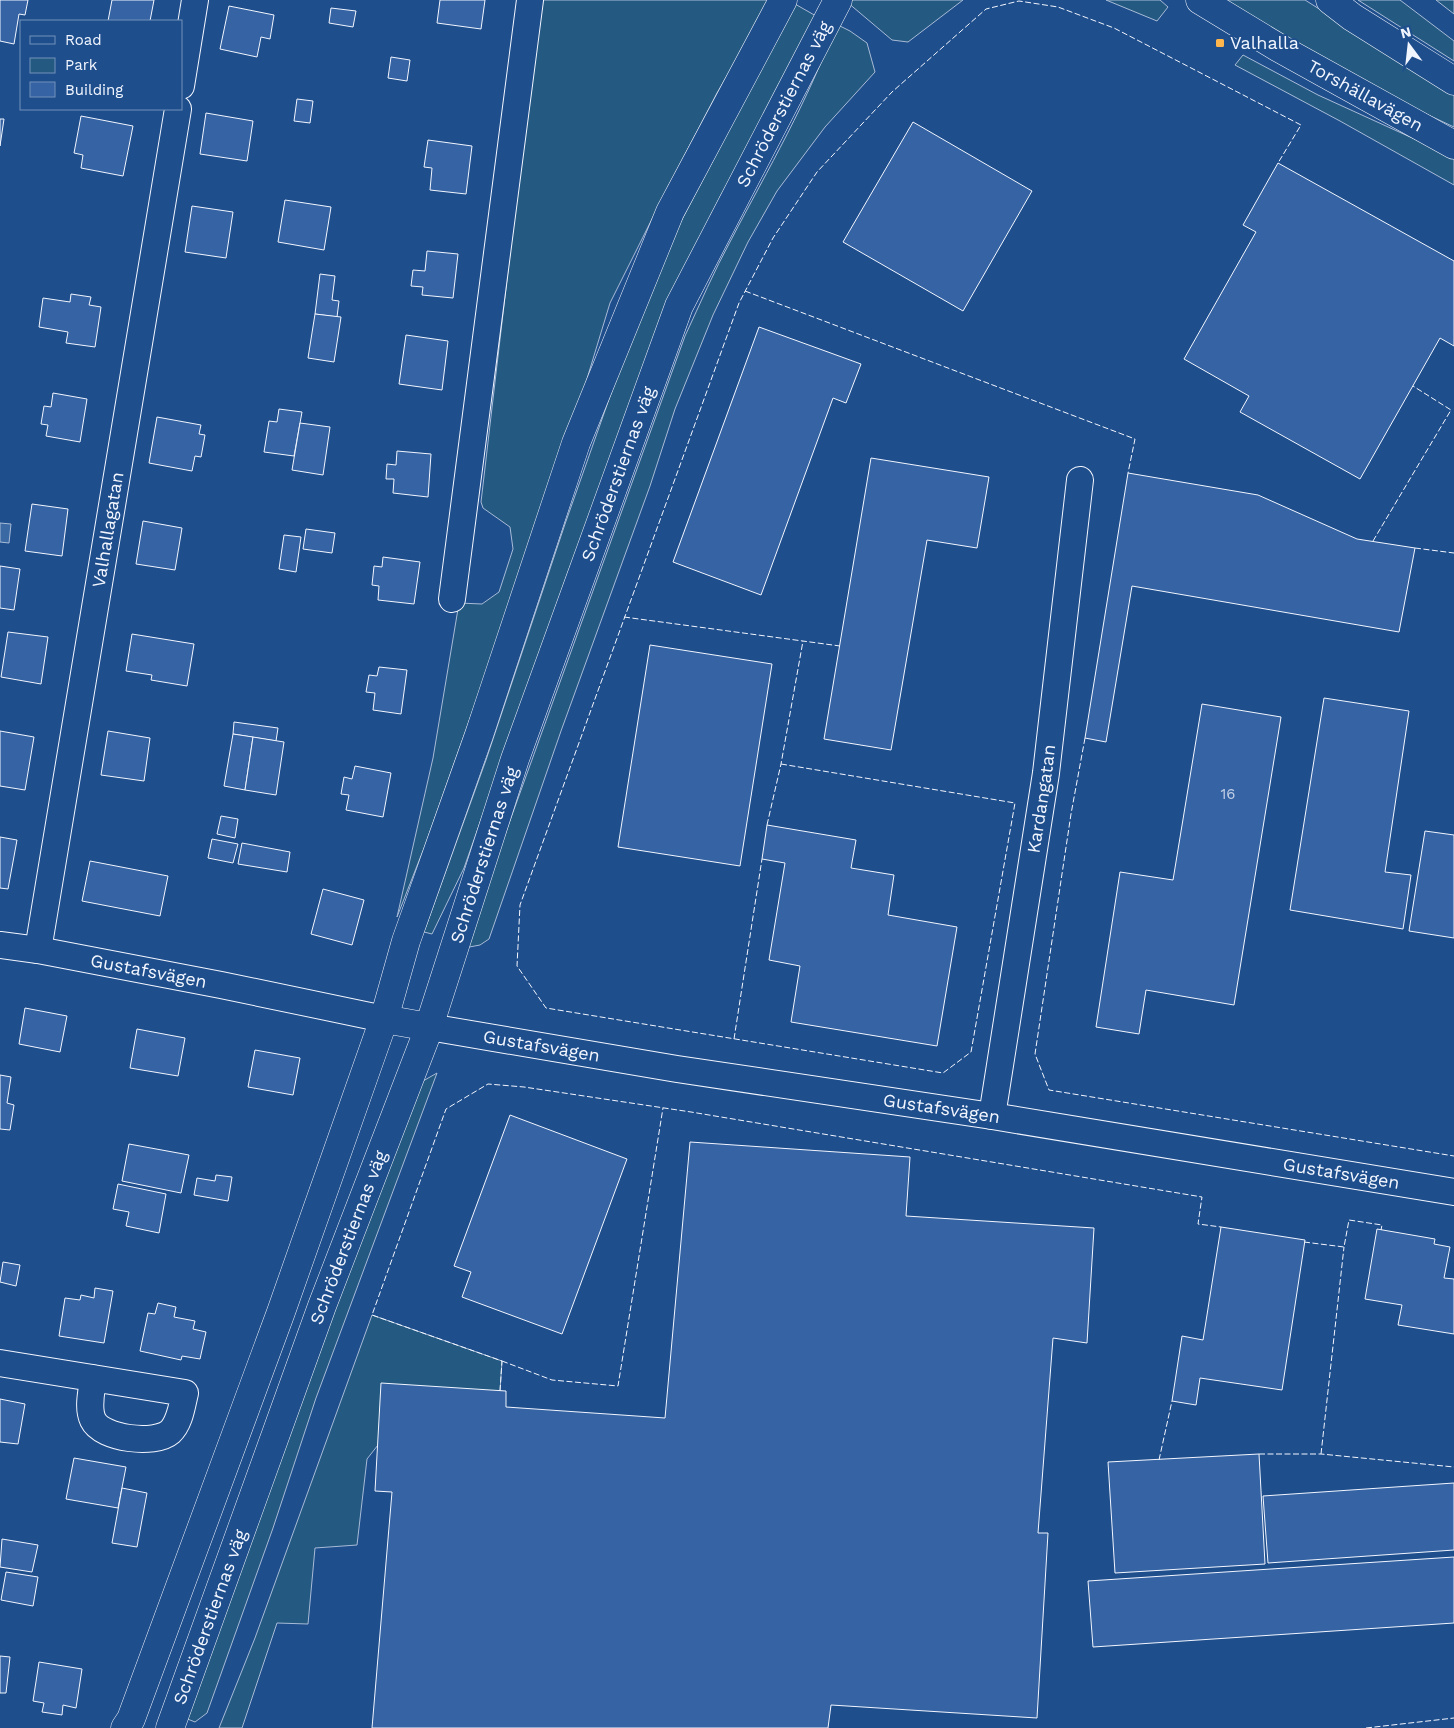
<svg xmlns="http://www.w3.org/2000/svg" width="1454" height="1728" font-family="'Work Sans',sans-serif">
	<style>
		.green { fill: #245a82; stroke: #a8bbd7 }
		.water { fill: #3b69a3; stroke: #a8bbd7 }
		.building { fill: #3563a3; stroke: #f2f6ff }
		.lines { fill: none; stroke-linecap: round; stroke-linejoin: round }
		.street-casing { stroke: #f2f6ff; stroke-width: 28 }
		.secondary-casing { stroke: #f2f6ff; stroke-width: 29 }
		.street { stroke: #1f4e8c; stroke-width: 26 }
		.secondary { stroke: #1f4e8c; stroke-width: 28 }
		.fence { stroke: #f2f6ff; stroke-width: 1; stroke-dasharray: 6 2.5; stroke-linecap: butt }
		.poi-dot { fill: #ffb74d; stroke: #1f4e8c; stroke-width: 2 }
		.labels { text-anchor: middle; stroke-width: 4; stroke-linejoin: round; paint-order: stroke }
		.number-label { font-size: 15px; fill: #c3d1e8 }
		.poi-label { font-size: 18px; fill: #f2f6ff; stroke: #1f4e8c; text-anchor: start }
		.street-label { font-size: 18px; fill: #f2f6ff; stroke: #1f4e8c }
	</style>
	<rect width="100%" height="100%" fill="#1f4e8c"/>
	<g class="green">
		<path d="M543,0H771L717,93L669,185L610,303L579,405L502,628L424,848L397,917L433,758L459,603L482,604L499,592L513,549L510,527L483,508L481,502L520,168Z"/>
		<path d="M848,0H963L908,42L892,40L847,2Z"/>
		<path d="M1106,0H1160L1168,7L1157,21Z"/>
		<path d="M1225,0H1305L1454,94V127L1347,77Z"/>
		<path d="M1358,0H1400L1454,41V61Z"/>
		<path d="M1436,0H1454V14Z"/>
		<path d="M795,4L816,16L775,101L721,195L675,287L612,461L568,572L464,868L432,934L424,932L486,760L565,524L632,334L656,269Z"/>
		<path d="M836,24L850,31L867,43L875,72L825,127L777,191L748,242L713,315L675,409L650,486L561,731L489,939L480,945L464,948L685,336C700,304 714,271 731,240C768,169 809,100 836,24Z"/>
		<path d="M1243,55L1318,95L1454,157V185L1340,121L1235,65Z"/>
		<path d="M437,1073L316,1398L273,1528L207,1713L195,1722L185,1718L409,1096L423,1081Z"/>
		<path d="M372,1315L502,1361L500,1391L378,1445L367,1459L357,1545L315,1548L308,1624L277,1623L242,1728H219L255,1638Z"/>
	</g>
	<path class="water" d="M0,523L11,524L9,543L0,542Z"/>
	<g class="building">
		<path d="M0,0H28L25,15L19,14L14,44L0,41Z"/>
		<path d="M112,0H154L150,21H108Z"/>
		<path d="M440,0H485L481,29L437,23Z"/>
		<path d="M229,6L274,15L270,39L261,37L257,57L220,49Z"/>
		<path d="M331,8L356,11L353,27L329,23Z"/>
		<path d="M391,57L410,60L407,81L388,78Z"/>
		<path d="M297,99L313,101L310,123L294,121Z"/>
		<path d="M206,113L253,121L247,161L200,154Z"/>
		<path d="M81,116L133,126L123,176L81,168L83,155L74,153Z"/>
		<path d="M0,119H4L0,146Z"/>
		<path d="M913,122L1032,191L963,311L843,242Z"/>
		<path d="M428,140L472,146L466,194L430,190L432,168L424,167Z"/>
		<path d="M1278,163L1454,261V346L1440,338L1360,479L1240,412L1249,396L1184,359L1256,232L1243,225Z"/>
		<path d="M285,200L331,207L324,250L278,242Z"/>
		<path d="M192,206L233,212L226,258L185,252Z"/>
		<path d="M427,251L458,254L453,298L422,295L423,287L411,286L413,270L425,271Z"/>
		<path d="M320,274L335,276L332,300L339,301L337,317L315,314Z"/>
		<path d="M71,294L91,297L89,305L101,307L95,347L66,343L68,332L39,327L43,298L70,302Z"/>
		<path d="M315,314L341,317L334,362L308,358Z"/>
		<path d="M759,327L861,364L846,403L833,398L761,595L673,562Z"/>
		<path d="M406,335L448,341L442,390L399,384Z"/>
		<path d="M53,393L87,399L80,442L46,436L48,425L41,424L44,406L51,407Z"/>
		<path d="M279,409L302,412L294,456L264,452L269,421L277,422Z"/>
		<path d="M157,417L201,425L199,434L205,435L201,457L195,456L192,471L149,463Z"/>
		<path d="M300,423L330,427L323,475L292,470Z"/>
		<path d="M397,451L431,454L428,497L393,493L394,479H386L387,464L396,465Z"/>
		<path d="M871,458L989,477L977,548L927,540L891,750L824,739Z"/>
		<path d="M1128,473L1258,495L1357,539L1415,548L1399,632L1132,586L1106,742L1085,738Z"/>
		<path d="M32,504L68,509L62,556L25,551Z"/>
		<path d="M143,521L182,528L175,570L136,564Z"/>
		<path d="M306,529L335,533L332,553L303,549Z"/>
		<path d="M284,535L301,537L296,572L279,569Z"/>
		<path d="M383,557L420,562L414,604L378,600L379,586L372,585L374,566L382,567Z"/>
		<path d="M0,566L20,569L14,610L0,608Z"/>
		<path d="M8,632L48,637L41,684L1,677Z"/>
		<path d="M132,634L194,644L187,686L151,680L152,675L126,671Z"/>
		<path d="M650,645L772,664L740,866L618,847Z"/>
		<path d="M379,667L407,670L401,714L373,710L375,693L366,692L369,675L377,676Z"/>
		<path d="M1324,698L1409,711L1385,872L1411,875L1403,929L1290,910Z"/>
		<path d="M1202,704L1281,717L1234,1005L1146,990L1139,1034L1096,1027L1120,872L1173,880Z"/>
		<path d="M234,722L278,728L276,741L233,734Z"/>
		<path d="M0,731L34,737L25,790L0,786Z"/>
		<path d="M108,731L150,738L144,781L101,775Z"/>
		<path d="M233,734L253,737L245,790L224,786Z"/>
		<path d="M253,737L284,742L276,795L245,790Z"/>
		<path d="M355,766L391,773L383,817L346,810L349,795L341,794L344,777L352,779Z"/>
		<path d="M221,816L238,819L235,838L217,834Z"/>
		<path d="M767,825L856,840L851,868L894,875L888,915L957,927L937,1046L791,1022L800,966L769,960L785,863L762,859Z"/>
		<path d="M1425,831L1454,835V938L1409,931Z"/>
		<path d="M0,837L17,840L8,889L0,888Z"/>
		<path d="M212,839L238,844L233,863L208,858Z"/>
		<path d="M242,843L290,852L287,872L238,864Z"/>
		<path d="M90,861L168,876L160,916L82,901Z"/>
		<path d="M323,889L364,900L352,945L311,934Z"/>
		<path d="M25,1008L67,1016L60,1052L19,1044Z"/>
		<path d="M137,1029L185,1038L178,1076L130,1068Z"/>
		<path d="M255,1050L300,1058L293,1095L248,1087Z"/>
		<path d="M0,1075L11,1077L7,1103L14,1105L10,1130L0,1129Z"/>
		<path d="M510,1115L627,1159L562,1334L462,1297L471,1272L454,1266Z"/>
		<path d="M690,1142L910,1157L906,1216L1094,1228L1087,1343L1053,1338L1038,1533H1048L1037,1718L831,1705L828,1728H372L392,1492L375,1491L381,1383L506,1391V1407L665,1418Z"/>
		<path d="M129,1144L189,1155L181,1193L122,1181Z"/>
		<path d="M216,1175L232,1177L228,1201L194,1195L197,1178L215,1181Z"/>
		<path d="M118,1184L166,1194L159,1233L126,1226L129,1212L113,1209Z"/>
		<path d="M1221,1227L1305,1240L1282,1390L1200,1378L1196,1405L1172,1401L1182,1336L1203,1340Z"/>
		<path d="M1377,1229L1435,1239L1434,1244L1450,1247L1444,1278L1454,1279V1334L1398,1325L1402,1305L1365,1299Z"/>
		<path d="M3,1262L20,1265L16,1286L0,1282Z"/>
		<path d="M95,1288L113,1291L104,1343L59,1336L65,1298L80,1300L81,1295L94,1298Z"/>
		<path d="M158,1303L176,1307L174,1317L195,1321L193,1329L206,1332L200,1359L182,1356L181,1360L140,1351L148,1313L155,1314Z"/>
		<path d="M0,1399L25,1404L18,1444L0,1442Z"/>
		<path d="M1259,1454L1265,1564L1115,1573L1108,1462Z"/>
		<path d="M74,1458L126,1467L118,1508L66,1499Z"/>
		<path d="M1454,1483V1550L1268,1563L1263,1496Z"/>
		<path d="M122,1488L147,1493L137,1547L112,1543Z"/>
		<path d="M2,1539L38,1545L32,1572L0,1567Z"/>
		<path d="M1454,1557V1623L1093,1647L1088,1581Z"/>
		<path d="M6,1572L38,1577L33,1606L1,1600Z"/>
		<path d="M0,1656L10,1657L6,1693H0Z"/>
		<path d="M39,1662L82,1669L76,1708L63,1705L62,1715L42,1712L44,1703L33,1701Z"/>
	</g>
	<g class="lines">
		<g class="street-casing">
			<g id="street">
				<path d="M181,86L195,0"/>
				<path d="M452,599L530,0"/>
				<path id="s1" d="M0,945L38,950L221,985L384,1019"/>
				<path id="s2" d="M38,950L178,109"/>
				<path id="s3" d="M429,1027L677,1069L992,1116L1454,1192"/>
				<path id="s4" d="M992,1116L1046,773L1080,480"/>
				<path d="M0,1363L185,1393C182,1405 180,1423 170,1432C155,1445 102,1439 93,1420C87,1407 92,1391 93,1378"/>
			</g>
		</g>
		<g class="secondary-casing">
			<g id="secondary">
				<path id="s5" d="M1200,0L1279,48L1454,145"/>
				<path d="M1330,0L1352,17L1454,81"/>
				<path d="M384,1019L429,1027"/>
				<path d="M125,1728L131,1719L281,1312L384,1019L406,941L479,735L576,443L670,212L783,0"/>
				<path id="s6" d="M170,1728L322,1306L426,1036L515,759L679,306L838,0"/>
			</g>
		</g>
		<use href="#street" class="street"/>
		<use href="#secondary" class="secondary"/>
		<g class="fence">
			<path d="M745,291L1135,439L1128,473"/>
			<path d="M1373,541L1451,410L1413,386"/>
			<path d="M1415,548L1454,553"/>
			<path d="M624,617L840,646"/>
			<path d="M1085,738L1071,814L1035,1054L1049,1090L1454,1156"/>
			<path d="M781,764L1015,803L971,1052L943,1073L546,1008L517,966L520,905L739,303L773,238L817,172L892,92L986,9L1019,1L1058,7L1114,28L1301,125L1278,163"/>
			<path d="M767,825L781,764L803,641"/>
			<path d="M734,1039L762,859"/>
			<path d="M1304,1242L1344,1247L1349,1220L1382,1225L1381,1230"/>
			<path d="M502,1361L552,1380L618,1386L663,1108"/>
			<path d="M500,1391L502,1361L372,1315L446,1109L488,1084L524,1087L691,1112L1202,1197L1198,1224L1221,1227"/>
			<path d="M1259,1454H1321L1454,1467"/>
			<path d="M1321,1454L1344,1247"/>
			<path d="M1159,1460L1172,1401"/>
			<path d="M1366,1728L1454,1718"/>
		</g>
	</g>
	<rect class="poi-dot" x="1215" y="38" width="10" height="10" rx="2.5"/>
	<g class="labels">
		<g class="number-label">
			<text x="1228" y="799">16</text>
		</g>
		<g class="poi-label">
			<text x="1230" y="49">Valhalla</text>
		</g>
		<g class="street-label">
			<text dy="6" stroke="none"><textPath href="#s5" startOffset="191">Torshällavägen</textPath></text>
			<text dy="6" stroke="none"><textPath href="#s6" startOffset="1738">Schröderstiernas väg</textPath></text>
			<text dy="6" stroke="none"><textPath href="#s6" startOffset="1332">Schröderstiernas väg</textPath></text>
			<text dy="6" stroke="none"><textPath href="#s2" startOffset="426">Valhallagatan</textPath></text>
			<text dy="6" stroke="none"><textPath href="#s4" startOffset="321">Kardangatan</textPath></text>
			<text dy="6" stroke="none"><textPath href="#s6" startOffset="928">Schröderstiernas väg</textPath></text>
			<text dy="6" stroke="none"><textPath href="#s1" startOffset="151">Gustafsvägen</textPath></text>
			<text dy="6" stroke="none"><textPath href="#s3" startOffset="114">Gustafsvägen</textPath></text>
			<text dy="6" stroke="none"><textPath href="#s3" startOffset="519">Gustafsvägen</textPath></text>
			<text dy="6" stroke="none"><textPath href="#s3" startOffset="924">Gustafsvägen</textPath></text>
			<text dy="6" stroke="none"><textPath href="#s6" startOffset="522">Schröderstiernas väg</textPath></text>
			<text dy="6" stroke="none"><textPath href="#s6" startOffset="118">Schröderstiernas väg</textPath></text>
		</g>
	</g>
	<rect x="20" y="20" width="162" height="90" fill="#1f4e8c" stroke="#7391ba"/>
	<rect x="30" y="36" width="25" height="8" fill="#1f4e8c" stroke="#7391ba"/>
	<text x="65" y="45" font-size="15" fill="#f2f6ff">Road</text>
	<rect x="30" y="58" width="25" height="15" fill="#245a82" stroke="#7391ba"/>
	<text x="65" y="70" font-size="15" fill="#f2f6ff">Park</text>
	<rect x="30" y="82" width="25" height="15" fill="#3563a3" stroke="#7391ba"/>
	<text x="65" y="95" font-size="15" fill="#f2f6ff">Building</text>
	<g transform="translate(1409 45) rotate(345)" stroke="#1f4e8c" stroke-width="4" paint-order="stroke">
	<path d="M0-4L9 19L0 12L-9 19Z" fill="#f2f6ff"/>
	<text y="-8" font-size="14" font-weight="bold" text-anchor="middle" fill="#f2f6ff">N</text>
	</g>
</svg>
